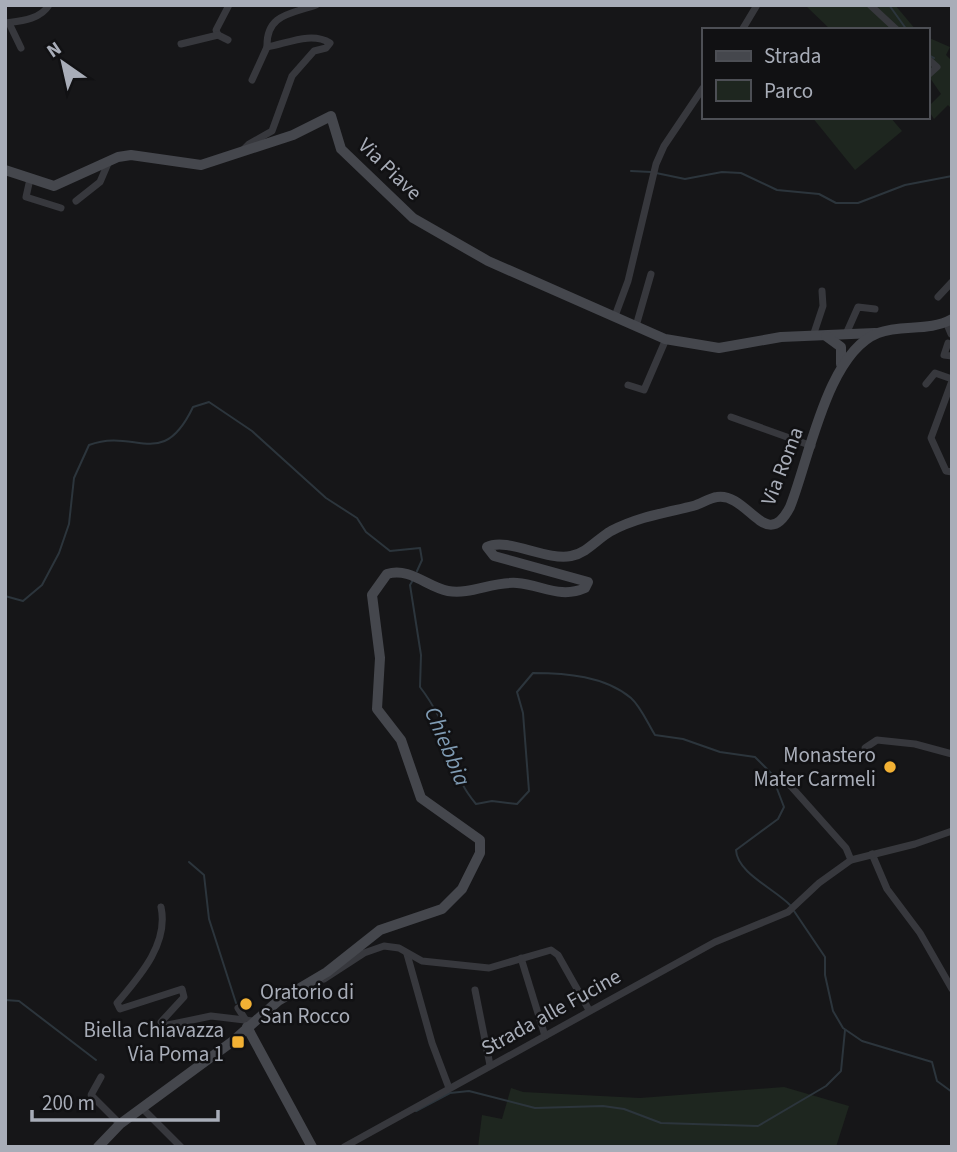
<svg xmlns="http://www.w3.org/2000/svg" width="957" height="1152" font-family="'Source Sans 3',sans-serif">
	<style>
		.green { fill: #1e261f }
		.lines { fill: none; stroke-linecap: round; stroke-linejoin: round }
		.stream { stroke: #2c353c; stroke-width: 2 }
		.street { stroke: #37383d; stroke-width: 7 }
		.secondary { stroke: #45474d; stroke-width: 10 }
		.poi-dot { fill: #f2b134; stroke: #111113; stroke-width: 2.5 }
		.labels { text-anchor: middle; stroke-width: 5; stroke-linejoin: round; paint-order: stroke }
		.street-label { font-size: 21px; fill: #a8adb8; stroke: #111113 }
		.poi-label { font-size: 21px; fill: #a8adb8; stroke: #111113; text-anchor: end }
		.water-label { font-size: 23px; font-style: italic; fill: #7f9bb3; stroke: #111113 }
	</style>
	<rect width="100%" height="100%" fill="#161618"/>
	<g class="green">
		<path d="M805,5H895L916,30H831Z"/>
		<path d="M927,37L950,47L946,55L952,61V109L948,105L934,119L927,108L941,94L930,78L927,80Z"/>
		<path d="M812,117H890L902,131L855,170Z"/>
		<path d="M784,1087L849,1106L836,1147H478L482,1115L502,1119L511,1088L523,1092L640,1098Z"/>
	</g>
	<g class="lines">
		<g class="stream">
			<path d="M889,5L907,30"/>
			<path d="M927,54L934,58"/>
			<path d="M631,171L651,172"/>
			<path d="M656,173L685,179L722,172L741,173L777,190L819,194L836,203H858L905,185L952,176"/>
			<path d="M413,580L410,585L421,655L420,687C434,705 445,728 453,750C462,777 455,778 476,804L492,801L517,804L529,791L523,713L517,692L533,673C566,673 605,676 631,698C641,707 648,724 655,735L683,739L720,752L755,757L771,773L784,807L778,819L736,850C737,873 775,889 791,906"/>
			<path d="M5,596L23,601L42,585L59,553L69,524L74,478L89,445C136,427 162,472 193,407L209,402L252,431L326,498L357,518L366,532L390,551L420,548L422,560L417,571"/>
			<path d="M189,862L204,875L209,919L236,1003"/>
			<path d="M794,911L825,957V975L833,1011L843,1028L862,1041L932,1062L937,1081L952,1092"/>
			<path d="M5,1000L19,1001L96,1060"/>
			<path d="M416,1111L450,1093L469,1091L535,1108L603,1106L624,1109L661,1123L758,1126L826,1086L841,1071L845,1030"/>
		</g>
		<g class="street">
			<path d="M870,5L897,30"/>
			<path d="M5,23C20,21 40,20 49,5"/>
			<path d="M9,23L21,48"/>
			<path d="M742,30L757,5"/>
			<path d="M218,35L216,30L229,5"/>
			<path d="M218,35L228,40"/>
			<path d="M181,44L218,35"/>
			<path d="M927,58L937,67L927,76"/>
			<path d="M252,80L267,47"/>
			<path d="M242,151L249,144L272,131L292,76L314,51L326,48L330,43C311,31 286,44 267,47C266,14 291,14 316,5"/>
			<path d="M30,179L26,197L61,208"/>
			<path d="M76,201L100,182L109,161"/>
			<path d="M938,297L952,282"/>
			<path d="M615,316L628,281L656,164L664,146L703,88"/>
			<path d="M946,322L951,334"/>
			<path d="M636,326L651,274"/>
			<path d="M846,334L858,307L875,309"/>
			<path d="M813,336L823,306L822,291"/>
			<path d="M948,343L944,355L952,356"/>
			<path d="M952,381L931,438L946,471L952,472"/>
			<path d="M926,384L935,373L952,379"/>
			<path d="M628,385L644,390L666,339"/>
			<path d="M731,417L812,446"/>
			<path d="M866,754L865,748L877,740L915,744L952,754"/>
			<path d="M788,783L846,848L851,860"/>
			<path d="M872,854L887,889L920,933L952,989"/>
			<path d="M161,907C169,944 139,977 117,1003L120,1009L182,989L184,997L161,1022L163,1026L211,1016L253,1021"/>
			<path d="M407,954L432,1043L449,1088"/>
			<path d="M521,958L545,1036"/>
			<path d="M324,979L364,953L384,946L399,948L422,961L489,968L551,950L558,955L589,1010"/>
			<path d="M475,990L490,1065"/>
			<path d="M238,1008L245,1019"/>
			<path d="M101,1077L91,1095L120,1124"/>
			<path d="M142,1108L181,1147"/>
			<path d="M344,1147L715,942L788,912L819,883L851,860L915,844L952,831"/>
		</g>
		<g class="secondary">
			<path d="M5,170L54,186L118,157L131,155L201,165L293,135L331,116L341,149L413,218L488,261L665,339L719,348L781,337L875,333"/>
			<path d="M826,336L841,347V364"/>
			<path d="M247,1027L312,1147"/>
			<path d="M98,1147L120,1124L233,1041L278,1001L327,972L380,930L442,909L462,889L480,853V840L421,798L401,740L377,709L380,658L372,595L387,574C410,567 427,587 448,591C471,595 493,581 517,583C542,585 560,599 585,588L588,582L494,556L487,547C507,537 546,561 571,556C587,553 597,539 611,531C638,517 664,513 693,506C701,504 709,498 717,497C748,492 766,554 790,507C809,460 827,353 878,333C902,324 929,332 952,319"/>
		</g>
	</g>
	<g class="poi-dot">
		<circle cx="890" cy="767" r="7"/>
		<circle cx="246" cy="1004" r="7"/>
		<rect x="231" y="1035" width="14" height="14" rx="3.5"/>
	</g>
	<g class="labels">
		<g class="street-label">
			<text transform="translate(390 169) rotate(44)" y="7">Via Piave</text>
			<text transform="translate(782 466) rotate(-69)" y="7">Via Roma</text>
			<text transform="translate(551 1012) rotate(-29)" y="7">Strada alle Fucine</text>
		</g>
		<g class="poi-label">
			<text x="876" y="762">Monastero<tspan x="876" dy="24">Mater Carmeli</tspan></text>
			<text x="260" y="999" text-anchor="start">Oratorio di<tspan x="260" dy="24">San Rocco</tspan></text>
			<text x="224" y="1037">Biella Chiavazza<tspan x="224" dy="24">Via Poma 1</tspan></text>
		</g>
		<g class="water-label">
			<text transform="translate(448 746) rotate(67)" y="8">Chiebbia</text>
		</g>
	</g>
	<rect width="957" height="1152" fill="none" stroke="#a8adb8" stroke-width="14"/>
	<rect x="702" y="28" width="228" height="91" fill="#111113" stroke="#4d4f55" stroke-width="2"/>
	<rect x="716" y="51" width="35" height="10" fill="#45474d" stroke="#4d4f55" stroke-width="2"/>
	<text x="764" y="63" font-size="21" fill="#a8adb8">Strada</text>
	<rect x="716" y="80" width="35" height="21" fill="#1e261f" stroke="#4d4f55" stroke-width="2"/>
	<text x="764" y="98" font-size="21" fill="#a8adb8">Parco</text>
	<g transform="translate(63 63) rotate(326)" stroke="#111113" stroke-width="5" paint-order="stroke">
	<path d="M0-5L12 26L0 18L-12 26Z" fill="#a8adb8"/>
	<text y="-10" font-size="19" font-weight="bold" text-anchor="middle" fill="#a8adb8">N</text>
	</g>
	<path d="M32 1110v10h186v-10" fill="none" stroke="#a8adb8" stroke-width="3.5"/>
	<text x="42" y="1110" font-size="21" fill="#a8adb8" stroke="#111113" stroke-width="5" paint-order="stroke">200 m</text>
</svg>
